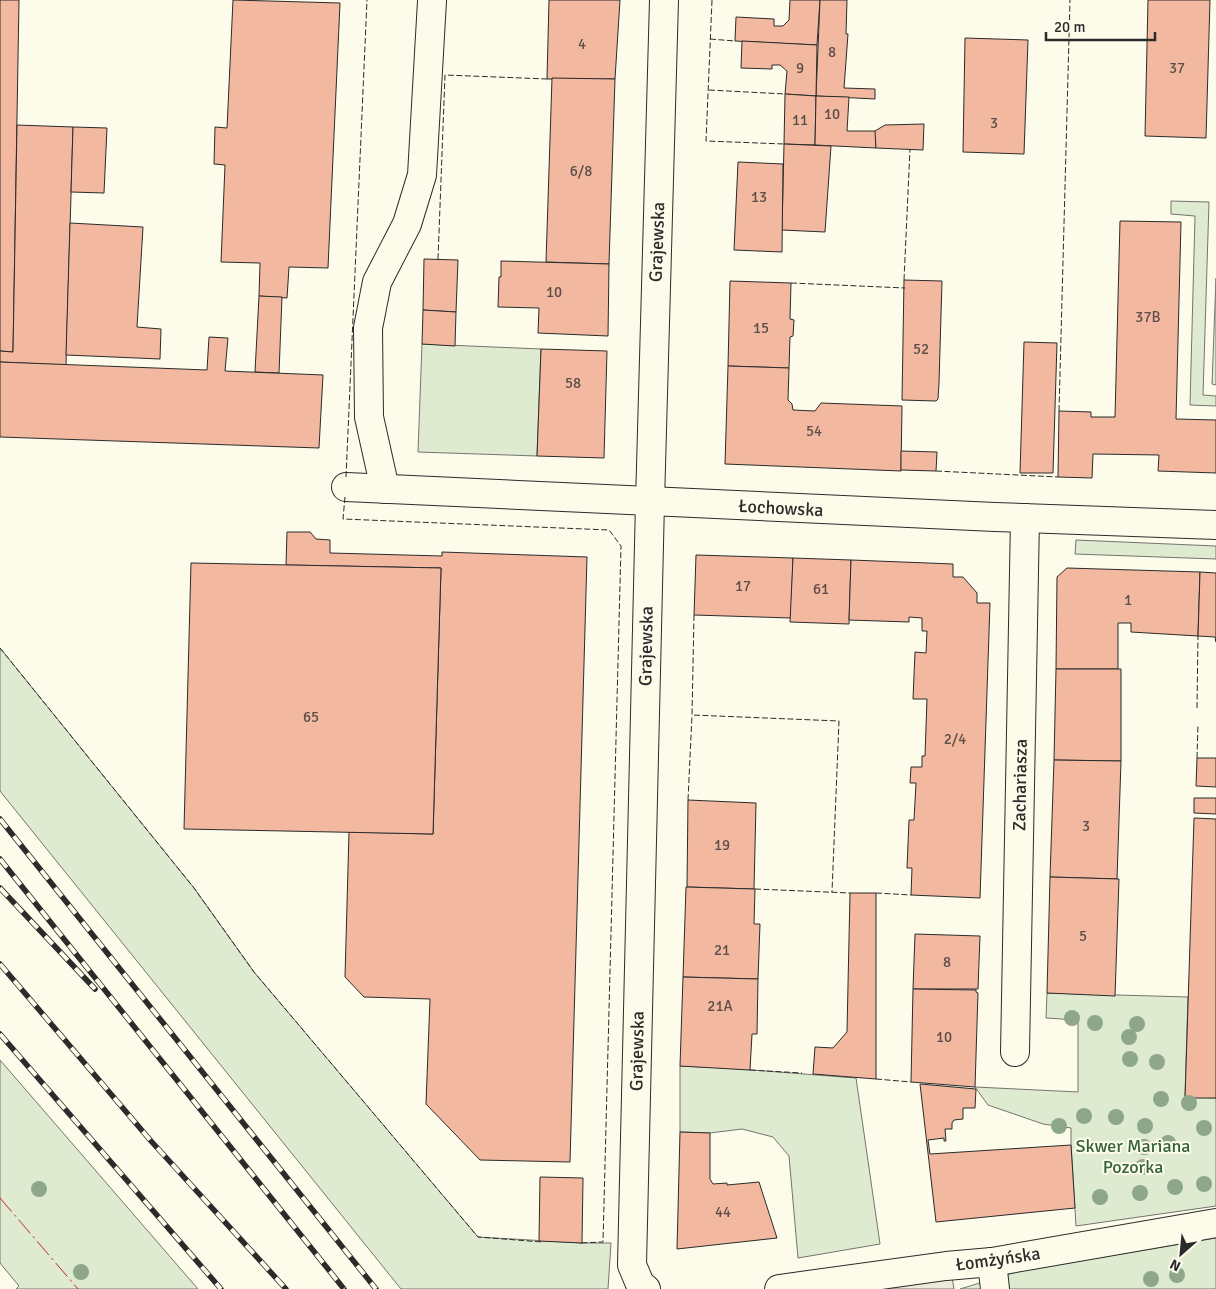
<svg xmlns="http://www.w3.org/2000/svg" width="1216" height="1289" font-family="Signika,sans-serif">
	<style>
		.green { fill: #deebd1; stroke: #74746e }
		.parking { fill: #eceadb; stroke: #74746e }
		.building { fill: #f2b8a0; stroke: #2b2b2b }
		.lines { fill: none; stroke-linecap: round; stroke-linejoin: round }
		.minor-casing { stroke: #2b2b2b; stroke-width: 30 }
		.minor { stroke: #fdfbea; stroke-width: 28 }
		.rail-casing { stroke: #2b2b2b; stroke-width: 5.5 }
		.rail { stroke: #fdfbea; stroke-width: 4; stroke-dasharray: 11; stroke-linecap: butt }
		.fence { stroke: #2b2b2b; stroke-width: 1; stroke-dasharray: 6 2.5; stroke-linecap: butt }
		.power { stroke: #c62828; stroke-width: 1; stroke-dasharray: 18 4 2.5 4; stroke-linecap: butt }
		.tree { fill: #8ea78a }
		.labels { text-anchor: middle; stroke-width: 4; stroke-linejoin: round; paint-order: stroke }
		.number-label { font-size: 15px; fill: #5d4e48 }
		.street-label { font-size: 18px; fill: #2b2b2b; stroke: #fdfbea }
		.park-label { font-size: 18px; fill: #34623c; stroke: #fdfbea }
	</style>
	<rect width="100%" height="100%" fill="#fdfbea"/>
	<g class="green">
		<path d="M1171,201L1209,202L1203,395L1216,396V406L1190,405L1195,216L1171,214Z"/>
		<path d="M1216,278V385L1212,384Z"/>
		<path d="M422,344L541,349L537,456L418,452Z"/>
		<path d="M1076,540L1216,546V559L1075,554Z"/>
		<path d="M0,648L194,888L254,972L478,1237L582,1243H611L608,1289H401L0,791Z"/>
		<path d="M1047,993L1188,997L1185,1097L1216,1098V1206L1076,1226L1071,1145V1128L1043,1124L988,1105L975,1087L1078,1092V1020L1046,1018Z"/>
		<path d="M0,1060L198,1289H16L19,1286L0,1263Z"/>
		<path d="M680,1066L726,1068L856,1078L880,1244L798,1258L789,1156L773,1137L742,1129L710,1133L680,1132Z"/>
		<path d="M1216,1238V1289H960L1019,1271Z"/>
	</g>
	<path class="parking" d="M952,1277L954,1289H855Z"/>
	<g class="building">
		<path d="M0,0H19L13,352L0,351Z"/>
		<path d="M233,0L340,3L328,268L289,267L287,298L259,296L260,263L221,262L225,165L214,164L215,127L227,128Z"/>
		<path d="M549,0H620L615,79H547Z"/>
		<path d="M790,0H820L817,45L735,41L736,17L774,19V26H783L789,20Z"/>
		<path d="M820,0H847L846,34H848L844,88L875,89V99L816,96Z"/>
		<path d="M1148,0H1210L1206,138L1145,136Z"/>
		<path d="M965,38L1028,40L1024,154L963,152Z"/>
		<path d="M742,41L817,45L816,96L785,94L787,71L780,65H772V69L741,68Z"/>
		<path d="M552,78L615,79L609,264L546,262Z"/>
		<path d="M785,94L816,96L815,145L784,144Z"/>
		<path d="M816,96L849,97L847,131H876V148L815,145Z"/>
		<path d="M924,124L923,150L876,148L875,131L885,125Z"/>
		<path d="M17,125L73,127L66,365L0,362V351L13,352Z"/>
		<path d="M73,127L107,128L104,193L71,192Z"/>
		<path d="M784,144L831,146L825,232L782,230Z"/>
		<path d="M738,162L783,164L782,252L734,250Z"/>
		<path d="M1120,221L1181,222L1176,419L1216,420V473L1158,471L1159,455L1093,454L1092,478L1058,477L1059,411L1091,412V417H1115Z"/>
		<path d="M70,223L143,227L137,327L161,329L160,359L66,355Z"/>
		<path d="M424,259L458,260L456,312L423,310Z"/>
		<path d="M501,261L609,264L608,336L538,333L539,308L498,307L499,277H501Z"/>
		<path d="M904,280L942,281L939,383L938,399L936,401L902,400Z"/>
		<path d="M730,281L791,283L790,319L794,320L793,336L790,337L789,368L728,366Z"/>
		<path d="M259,296L282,297L279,373L255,372Z"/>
		<path d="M423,310L456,312L455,346L422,344Z"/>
		<path d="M209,337L228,338L225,371L323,375L319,448L0,437V362L207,370Z"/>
		<path d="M1024,342L1057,343L1053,473H1020Z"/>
		<path d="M541,349L607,351L604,458L537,456Z"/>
		<path d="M728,366L789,368L788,400L792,404L793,410L815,411L821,403L902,406L901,471L725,464Z"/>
		<path d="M901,451L937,452L936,471L901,470Z"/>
		<path d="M287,532H310L316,539L330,540V553L442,556V552L587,557L570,1162L480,1160L426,1104L430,999L364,997L345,977L349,832L433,834L441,568L286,565Z"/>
		<path d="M696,555L793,558L791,618L694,615Z"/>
		<path d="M793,558L851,560L849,624L790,622Z"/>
		<path d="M851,560L953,564V577H963L977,593V603H990L980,898L911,895L912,868H907L909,820H914L916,783H910L911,767H922V756H925L927,699H913L915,652L926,653L927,631H922V618L909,617V622L849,620Z"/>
		<path d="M191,563L441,568L433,834L184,829Z"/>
		<path d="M1067,568L1200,572L1198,636L1131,632V623H1118V669H1056L1057,577Z"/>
		<path d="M1200,572L1216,573V642L1215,637L1198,636Z"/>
		<path d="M1056,669H1121V761L1054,760Z"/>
		<path d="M1197,758H1216V787L1196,786Z"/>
		<path d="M1054,760L1121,761L1117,879L1050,877Z"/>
		<path d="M1194,798H1216V814L1194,813Z"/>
		<path d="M688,800L756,803L754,889L687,887Z"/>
		<path d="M1194,818L1216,819V1098H1185Z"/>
		<path d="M1050,877L1119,879L1115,996L1047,993Z"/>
		<path d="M686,887L755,889L754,924H760L758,979L683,977Z"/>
		<path d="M850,893H876V1079L813,1074L815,1047L833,1048L847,1032Z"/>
		<path d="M915,934L980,936L978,989H913Z"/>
		<path d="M683,977L758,979L757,1034H752L750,1070L680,1066Z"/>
		<path d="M913,989L976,990V992L978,993L975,1087L911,1082Z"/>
		<path d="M920,1084L976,1089L975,1108H963V1119L954,1120L952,1123V1129H945L946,1141H944V1138L928,1140L930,1154L1071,1145L1075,1208L936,1222Z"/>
		<path d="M680,1132L710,1133V1179L713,1184L727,1183V1185L759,1182L777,1238L677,1249Z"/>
		<path d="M540,1177L583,1178L582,1243L539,1241Z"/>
	</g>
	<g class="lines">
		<g class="minor-casing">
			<g id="minor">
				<path d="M346,487L995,517L1216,525"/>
				<path d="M385,489L369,417L368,328L377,282L407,224L422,175L432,1"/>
				<path d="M1015,1052L1025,518"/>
				<path d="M992,1262L995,1289"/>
				<path d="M646,1289L640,1284L632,1265L650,502L664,0"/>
				<path d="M779,1289L946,1266L992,1262L1216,1223"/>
			</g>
		</g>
		<use href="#minor" class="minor"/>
		<g class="rail-casing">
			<g id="rail">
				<path d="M0,819L376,1289"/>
				<path d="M0,859L344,1289"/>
				<path d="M0,888L95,989"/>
				<path d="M0,964L151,1141L286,1289"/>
				<path d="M0,1034L221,1289"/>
			</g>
		</g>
		<use href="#rail" class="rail"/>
		<g class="fence">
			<path d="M712,0L706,141L784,144"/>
			<path d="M710,39L735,41"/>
			<path d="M709,90L785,94"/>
			<path d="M438,259L445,75L547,79"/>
			<path d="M904,280L910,149"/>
			<path d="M791,283L905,288"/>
			<path d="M1059,411L1070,0"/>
			<path d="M936,471L1058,477"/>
			<path d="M346,477L367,0"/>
			<path d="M345,497L343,519L609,530L621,546L603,1242L579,1243"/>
			<path d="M694,615L692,715L839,721L832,892"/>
			<path d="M0,648L194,888L254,972L478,1237L542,1242"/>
			<path d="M1197,708L1198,636"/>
			<path d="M1197,758L1198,724"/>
			<path d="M688,800L692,715"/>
			<path d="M755,889L850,893"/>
			<path d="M876,893L911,895"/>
			<path d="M750,1070L802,1073"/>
			<path d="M876,1079L911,1082"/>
		</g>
		<path class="power" d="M0,1198L78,1289"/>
	</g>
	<g class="tree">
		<circle cx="1072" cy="1018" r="8"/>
		<circle cx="1095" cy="1023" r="8"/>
		<circle cx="1137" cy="1024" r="8"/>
		<circle cx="1129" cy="1037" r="8"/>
		<circle cx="1130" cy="1059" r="8"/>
		<circle cx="1157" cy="1062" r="8"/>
		<circle cx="1161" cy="1099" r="8"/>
		<circle cx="1189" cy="1103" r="8"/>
		<circle cx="1084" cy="1116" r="8"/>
		<circle cx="1116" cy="1117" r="8"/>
		<circle cx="1059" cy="1126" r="8"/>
		<circle cx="1145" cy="1126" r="8"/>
		<circle cx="1204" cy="1128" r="8"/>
		<circle cx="1168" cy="1143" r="8"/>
		<circle cx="1144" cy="1147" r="8"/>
		<circle cx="1143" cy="1167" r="8"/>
		<circle cx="1204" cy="1184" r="8"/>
		<circle cx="1175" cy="1187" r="8"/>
		<circle cx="39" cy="1189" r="8"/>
		<circle cx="1140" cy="1193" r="8"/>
		<circle cx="1100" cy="1197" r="8"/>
		<circle cx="81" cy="1272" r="8"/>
		<circle cx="1177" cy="1275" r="8"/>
		<circle cx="1151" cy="1279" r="8"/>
	</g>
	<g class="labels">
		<g class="number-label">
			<text x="582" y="49">4</text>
			<text x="832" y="57">8</text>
			<text x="800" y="73">9</text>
			<text x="1177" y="73">37</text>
			<text x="832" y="119">10</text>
			<text x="800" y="125">11</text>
			<text x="994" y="128">3</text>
			<text x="581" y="176">6/8</text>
			<text x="759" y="202">13</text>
			<text x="554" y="297">10</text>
			<text x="1148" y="322">37B</text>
			<text x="761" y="333">15</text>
			<text x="921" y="354">52</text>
			<text x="573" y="388">58</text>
			<text x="814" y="436">54</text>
			<text x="743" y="591">17</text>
			<text x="821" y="594">61</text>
			<text x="1128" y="605">1</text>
			<text x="311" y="722">65</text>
			<text x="955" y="744">2/4</text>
			<text x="1086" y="831">3</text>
			<text x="722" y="850">19</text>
			<text x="1083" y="941">5</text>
			<text x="722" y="955">21</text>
			<text x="947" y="967">8</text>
			<text x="720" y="1011">21A</text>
			<text x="944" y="1042">10</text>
			<text x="723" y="1217">44</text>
		</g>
		<g class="street-label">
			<text transform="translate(657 242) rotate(-88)" y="6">Grajewska</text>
			<text transform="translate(781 508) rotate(3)" y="6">Łochowska</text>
			<text transform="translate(646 646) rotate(-89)" y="6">Grajewska</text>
			<text transform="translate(1020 785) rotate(-89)" y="6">Zachariasza</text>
			<text transform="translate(637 1051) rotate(-89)" y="6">Grajewska</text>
			<text transform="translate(998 1259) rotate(-8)" y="6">Łomżyńska</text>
		</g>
		<g class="park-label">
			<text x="1133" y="1152">Skwer Mariana<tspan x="1133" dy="21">Pozorka</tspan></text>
		</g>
	</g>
	<g transform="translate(1181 1254) rotate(207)" stroke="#fdfbea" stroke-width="4" paint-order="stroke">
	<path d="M0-4L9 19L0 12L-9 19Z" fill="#2b2b2b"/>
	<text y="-8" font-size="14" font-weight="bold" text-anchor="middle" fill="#2b2b2b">N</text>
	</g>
	<path d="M1046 32v8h109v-8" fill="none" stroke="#2b2b2b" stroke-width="2.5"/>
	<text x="1054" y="32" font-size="15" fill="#2b2b2b" stroke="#fdfbea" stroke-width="4" paint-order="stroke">20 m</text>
</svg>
